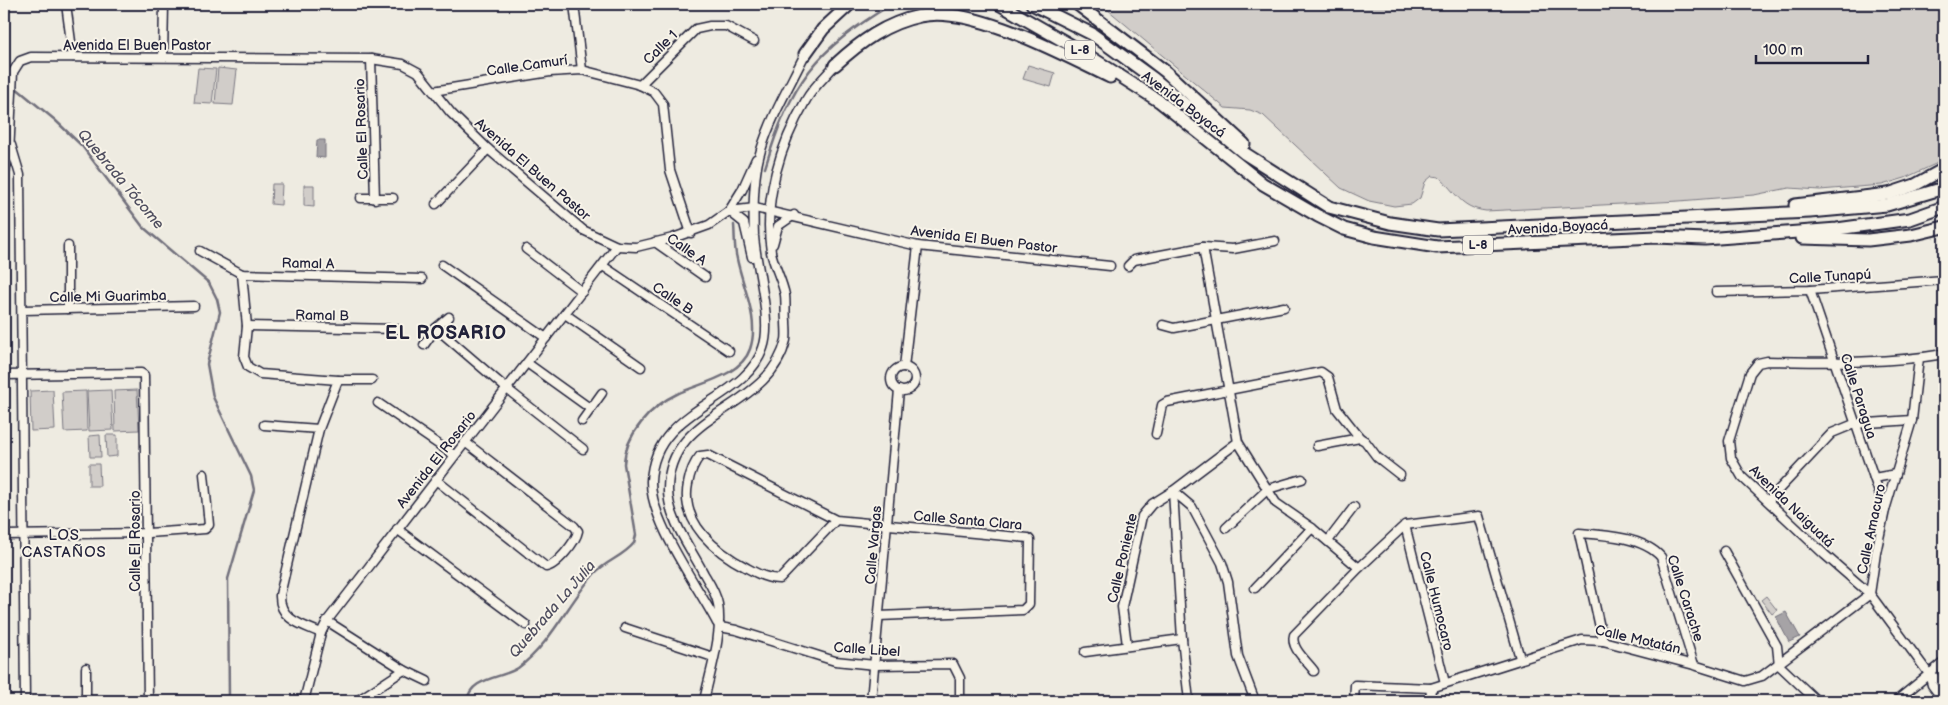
<svg xmlns="http://www.w3.org/2000/svg" width="1948" height="705" font-family="'Balsamiq Sans',sans-serif">
	<style>
		.green { fill: #d1cdc9; stroke: #7a7882 }
		.water { fill: #a6a3a6; stroke: #716f7b }
		.lines { fill: none; stroke-linecap: round; stroke-linejoin: round }
		.stream { stroke: #716f7b; stroke-width: 2.5 }
		.minor-casing { stroke: #22223b; stroke-width: 11 }
		.highway-casing { stroke: #22223b; stroke-width: 15 }
		.minor { stroke: #f7f3e8; stroke-width: 8 }
		.highway { stroke: #f7f3e8; stroke-width: 11 }
		.labels { text-anchor: middle; stroke-width: 4; stroke-linejoin: round; paint-order: stroke }
		.shield { fill: #f7f3e8; stroke: #62616f; stroke-width: 1 }
		.shield-label { font-size: 12px; font-weight: bold; fill: #22223b }
		.street-label { font-size: 14px; fill: #22223b; stroke: #f7f3e8 }
		.water-label { font-size: 15px; font-style: italic; fill: #504f60; stroke: #f7f3e8 }
		.neighbourhood-label { font-size: 15px; letter-spacing: 1px; fill: #22223b; stroke: #f7f3e8 }
		.district-label { font-size: 19px; font-weight: bold; letter-spacing: 1px; fill: #22223b; stroke: #f7f3e8 }
	</style>
	<rect width="100%" height="100%" fill="#eeebe1"/>
	<filter id="ink" filterUnits="userSpaceOnUse"><feTurbulence type="fractalNoise" baseFrequency=".02" numOctaves="2"/><feDisplacementMap in="SourceGraphic" scale="10" xChannelSelector="R" yChannelSelector="G"/><feConvolveMatrix kernelMatrix="1 2 1 2 8 2 1 2 1" color-interpolation-filters="sRGB"/></filter>
	<g filter="url(#ink)">
		<g class="green">
			<path d="M1101,4H1944V160L1905,178L1882,185L1820,190L1789,188L1754,195L1679,201L1486,211C1460,208 1456,192 1439,177L1432,176L1425,182L1420,198L1412,204L1394,206L1369,201L1341,188L1263,115L1250,110L1225,108Z"/>
			<path d="M1028,65L1055,73L1051,87L1023,79Z"/>
			<path d="M198,68L216,69L212,104L194,103Z"/>
			<path d="M218,68L237,70L233,105L215,104Z"/>
			<path d="M272,184H282L281,205L271,204Z"/>
			<path d="M304,185H314V207L304,206Z"/>
			<path d="M53,390L55,430L31,431L30,391Z"/>
			<path d="M111,390L113,430L89,431L87,391Z"/>
			<path d="M137,390L139,430L115,431L114,391Z"/>
			<path d="M86,391L87,431L64,432L62,392Z"/>
			<path d="M100,435L101,457H90L89,436Z"/>
			<path d="M106,435H117V456L107,457Z"/>
			<path d="M89,464H99L100,486H89Z"/>
			<path d="M1766,596L1777,610L1772,614L1761,600Z"/>
		</g>
		<g class="water">
			<path d="M317,140H325V158L316,157Z"/>
			<path d="M1786,612L1800,637L1789,642L1776,617Z"/>
		</g>
		<g class="lines">
			<g class="stream">
				<path d="M4,78L55,120L82,146L143,227L209,283L217,299L220,312L207,364L213,397L251,476L254,490L228,579L229,701"/>
				<path d="M765,168C791,82 815,50 892,4"/>
				<path d="M467,701C470,677 501,679 518,668C551,644 568,603 595,573C606,561 624,556 634,543L636,535L624,464C625,435 651,406 677,394C700,383 741,376 750,349C760,320 743,288 737,259C734,248 735,236 734,225"/>
			</g>
			<g class="minor-casing">
				<g id="minor">
					<path d="M66,4L73,57"/>
					<path d="M574,4L582,70"/>
					<path d="M163,57L164,4"/>
					<path d="M371,59L375,199"/>
					<path d="M640,85L696,29L710,26H726L754,41"/>
					<path d="M433,91L550,72L582,70L640,85L654,92L663,104L670,170L691,233"/>
					<path d="M11,145L20,175L25,701"/>
					<path d="M4,175L9,154L13,72L20,61L31,57L371,59L403,64L418,72L451,113L488,149L583,230L617,246L636,247L673,238L709,225L729,211L755,208L918,246L1110,266"/>
					<path d="M361,198H393"/>
					<path d="M436,204L488,149"/>
					<path d="M729,211L744,223L752,257"/>
					<path d="M729,211L742,190L756,159"/>
					<path d="M655,242L705,277"/>
					<path d="M773,244L778,226L794,215"/>
					<path d="M68,246V309"/>
					<path d="M526,249L582,292"/>
					<path d="M200,251L242,274L422,279"/>
					<path d="M442,265L546,338"/>
					<path d="M603,266L729,351"/>
					<path d="M1128,266L1134,260L1203,247L1233,249L1275,241"/>
					<path d="M242,274L247,326L244,357L248,367L260,374L338,380L319,429L280,595C279,620 303,625 321,633"/>
					<path d="M1810,290L1885,510"/>
					<path d="M1716,292L1810,290L1944,280"/>
					<path d="M23,310L194,306"/>
					<path d="M565,314L641,367"/>
					<path d="M1163,325L1174,328L1284,307"/>
					<path d="M247,326L397,329"/>
					<path d="M436,328L507,389L583,449"/>
					<path d="M424,345L436,328L449,317"/>
					<path d="M1944,354C1886,364 1826,362 1767,361L1758,363L1750,373L1729,441L1731,458L1742,477L1825,555L1870,594L1929,674L1932,685L1944,701"/>
					<path d="M527,363L591,409"/>
					<circle cx="903" cy="379" r="12"/>
					<path d="M904,367L918,246"/>
					<path d="M4,375L141,373L144,375L148,701"/>
					<path d="M338,380H372"/>
					<path d="M378,403L454,455"/>
					<path d="M582,421L602,393"/>
					<path d="M264,425L319,429"/>
					<path d="M1156,434L1162,405L1167,402L1321,372L1328,377L1337,409L1360,438L1317,446"/>
					<path d="M1360,438L1365,441L1377,457L1400,475"/>
					<path d="M1238,442L1276,503L1312,528L1359,568"/>
					<path d="M1874,478L1896,474"/>
					<path d="M436,480L546,567C556,566 576,542 578,531L574,526L465,442"/>
					<path d="M1173,491L1192,507L1222,563L1228,582L1238,656L1255,701"/>
					<path d="M1173,491L1182,639L1189,701"/>
					<path d="M1768,501L1832,433L1854,424L1912,420"/>
					<path d="M836,520L780,579C768,579 758,574 747,568C716,552 680,523 688,484C690,473 693,464 700,456L708,455L836,520L1028,538L1030,540L1029,604L1023,610L879,616"/>
					<path d="M1405,525L1445,683"/>
					<path d="M1226,528L1268,489L1302,479"/>
					<path d="M397,529L526,625"/>
					<path d="M4,535L148,533L205,529L209,525L204,474"/>
					<path d="M1328,541L1354,507"/>
					<path d="M1724,551L1777,646L1779,665L1817,701"/>
					<path d="M1255,588L1312,528"/>
					<path d="M327,621L404,670L427,681"/>
					<path d="M717,623C698,586 650,522 651,481C654,407 745,403 763,348C773,321 756,267 754,236C753,210 753,175 761,150C771,117 790,85 805,54"/>
					<path d="M720,627L736,630L835,661L875,665L953,664L960,678V701"/>
					<path d="M625,628L713,657"/>
					<path d="M1603,641L1579,533C1605,535 1643,537 1661,557L1694,665"/>
					<path d="M1127,645L1122,607L1142,516L1152,504L1173,491L1238,442L1203,247"/>
					<path d="M1085,652L1182,639"/>
					<path d="M1314,671C1307,661 1290,648 1294,635L1359,568L1405,525L1479,516L1520,658"/>
					<path d="M1929,674L1939,680L1944,687"/>
					<path d="M86,701V668"/>
					<path d="M304,701L321,633L327,621L617,246"/>
					<path d="M357,701L404,670"/>
					<path d="M704,701C710,671 723,636 718,604C716,593 710,584 704,574C691,548 669,521 668,491C667,409 769,413 786,340C787,335 786,327 786,321C785,313 786,303 785,295C782,280 774,266 771,252C763,199 780,145 806,100C813,87 826,76 835,65"/>
					<path d="M871,701L899,390"/>
					<path d="M1354,701L1355,685L1431,688L1582,640L1603,641L1694,665L1745,681L1762,676L1870,594L1876,553L1885,510L1912,420L1919,358"/>
					<path d="M1430,701L1431,688"/>
					<path d="M1896,701L1944,662"/>
				</g>
			</g>
			<g class="highway-casing">
				<g id="highway">
					<path d="M999,4L1081,51L1159,101L1263,184L1318,216L1344,229L1374,237L1437,247L1656,237L1705,239L1837,229L1910,219L1944,207"/>
					<path d="M1032,4L1092,34L1154,79L1244,153L1329,207L1390,223L1438,230L1810,212L1887,205L1944,188"/>
					<path d="M1077,4L1166,72L1244,144"/>
					<path d="M805,54L823,29L850,4"/>
					<path d="M835,65C860,42 886,23 920,16C971,4 1064,55 1110,77"/>
					<path d="M1795,205L1888,194L1915,185L1944,169"/>
					<path d="M1802,238L1868,240L1911,235L1944,227"/>
				</g>
			</g>
			<use href="#minor" class="minor"/>
			<use href="#highway" class="highway"/>
		</g>
	</g>
	<g class="labels">
		<g class="shield">
			<rect x="1065" y="40.5" width="30" height="19" rx="4"/>
			<rect x="1463" y="235.5" width="30" height="19" rx="4"/>
		</g>
		<g class="shield-label">
			<text x="1080" y="54">L-8</text>
			<text x="1478" y="249">L-8</text>
		</g>
		<g class="street-label">
			<text x="137" y="50">Avenida El Buen Pastor</text>
			<text transform="translate(660 47) rotate(-45)" y="5">Calle 1</text>
			<text transform="translate(527 65) rotate(-8)" y="5">Calle Camurí</text>
			<text transform="translate(1184 104) rotate(37)" y="5">Avenida Boyacá</text>
			<text transform="translate(361 129) rotate(-92)" y="5">Calle El Rosario</text>
			<text transform="translate(533 169) rotate(41)" y="5">Avenida El Buen Pastor</text>
			<text transform="translate(1558 227) rotate(-3)" y="5">Avenida Boyacá</text>
			<text transform="translate(984 239) rotate(7)" y="5">Avenida El Buen Pastor</text>
			<text transform="translate(687 249) rotate(35)" y="5">Calle A</text>
			<text transform="translate(308 263) rotate(1)" y="5">Ramal A</text>
			<text transform="translate(1830 276) rotate(-3)" y="5">Calle Tunapú</text>
			<text transform="translate(108 296) rotate(-1)" y="5">Calle Mi Guarimba</text>
			<text transform="translate(673 298) rotate(34)" y="5">Calle B</text>
			<text transform="translate(322 315) rotate(1)" y="5">Ramal B</text>
			<text transform="translate(1859 396) rotate(72)" y="5">Calle Paragua</text>
			<text transform="translate(436 459) rotate(-52)" y="5">Avenida El Rosario</text>
			<text transform="translate(1792 506) rotate(44)" y="5">Avenida Naiguatá</text>
			<text transform="translate(968 520) rotate(5)" y="5">Calle Santa Clara</text>
			<text transform="translate(1871 529) rotate(-78)" y="5">Calle Amacuro</text>
			<text transform="translate(135 541) rotate(-90)" y="5">Calle El Rosario</text>
			<text transform="translate(873 545) rotate(-85)" y="5">Calle Vargas</text>
			<text transform="translate(1122 558) rotate(-77)" y="5">Calle Poniente</text>
			<text transform="translate(1686 598) rotate(72)" y="5">Calle Carache</text>
			<text transform="translate(1437 601) rotate(76)" y="5">Calle Humocaro</text>
			<text transform="translate(1638 639) rotate(13)" y="5">Calle Motatán</text>
			<text transform="translate(867 649) rotate(4)" y="5">Calle Libel</text>
		</g>
		<g class="water-label">
			<text transform="translate(121 179) rotate(50)" y="5">Quebrada Tócome</text>
			<text transform="translate(552 609) rotate(-49)" y="5">Quebrada La Julia</text>
		</g>
		<g class="neighbourhood-label">
			<text x="64" y="540">LOS<tspan x="64" dy="17">CASTAÑOS</tspan></text>
		</g>
		<g class="district-label">
			<text x="446" y="339">EL ROSARIO</text>
		</g>
	</g>
	<rect width="1948" height="705" fill="none" stroke="#f7f3e8" stroke-width="20"/>
	<rect x="10" y="10" width="1928" height="685" fill="none" stroke="#22223b" stroke-width="2" filter="url(#ink)"/>
	<path d="M1756 55v8h112v-8" fill="none" stroke="#22223b" stroke-width="2.5"/>
	<text x="1763" y="55" font-size="15" fill="#22223b" stroke="#f7f3e8" stroke-width="4" paint-order="stroke">100 m</text>
</svg>
